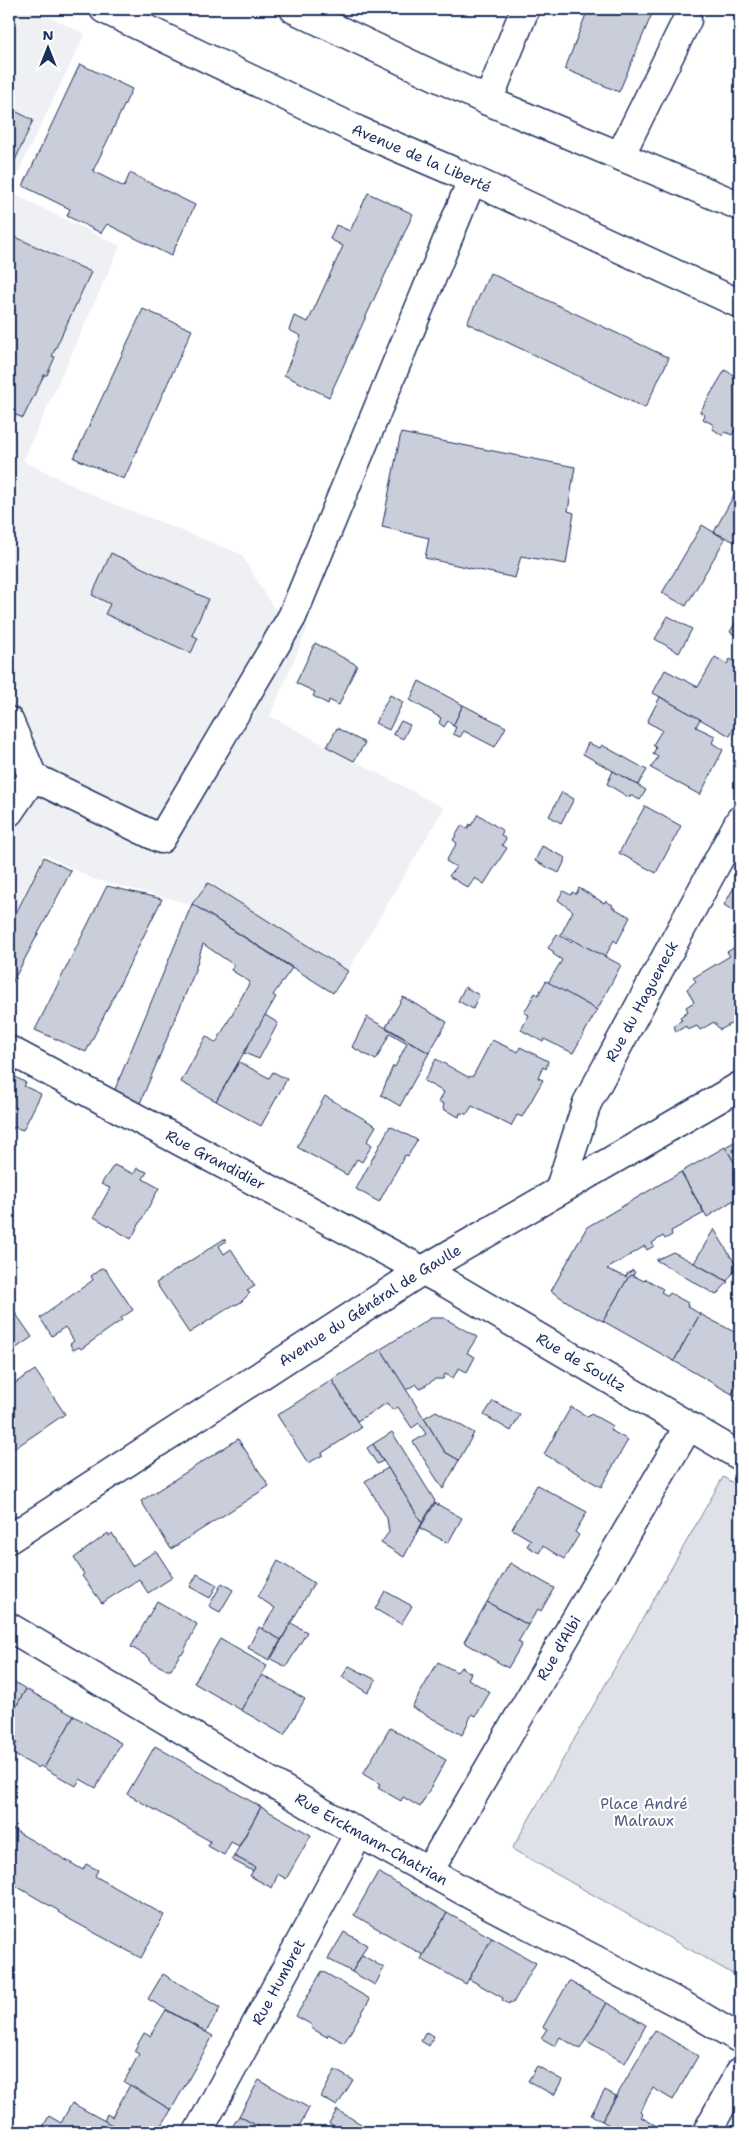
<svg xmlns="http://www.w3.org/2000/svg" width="749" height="2141" font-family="'Shantell Sans',sans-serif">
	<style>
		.built { fill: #eff0f4 }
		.green { fill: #dee1e7; stroke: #7c88a2 }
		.building { fill: #caceda; stroke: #1b2f5e }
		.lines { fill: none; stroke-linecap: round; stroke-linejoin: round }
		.minor-casing { stroke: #1b2f5e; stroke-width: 31 }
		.major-casing { stroke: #1b2f5e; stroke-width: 31 }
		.minor { stroke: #fff; stroke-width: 28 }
		.major { stroke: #fff; stroke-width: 28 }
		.labels { text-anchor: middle; stroke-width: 4.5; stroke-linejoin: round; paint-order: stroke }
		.street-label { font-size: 15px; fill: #1b2f5e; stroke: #fff }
		.park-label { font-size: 15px; fill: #4c5c80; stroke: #fff }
	</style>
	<rect width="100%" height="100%" fill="#fff"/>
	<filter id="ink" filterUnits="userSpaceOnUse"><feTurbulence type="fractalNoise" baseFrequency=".02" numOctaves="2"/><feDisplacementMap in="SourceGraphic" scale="10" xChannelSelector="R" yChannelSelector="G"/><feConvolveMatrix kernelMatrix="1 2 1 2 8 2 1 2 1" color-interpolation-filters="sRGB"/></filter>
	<g filter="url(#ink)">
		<g class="built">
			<path d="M9,9H33L85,34L9,191Z"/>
			<path d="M9,192L120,246L23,461L101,499L241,554L273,607L308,627L270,716L444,808L348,971L209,883L190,904L93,879L44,854L9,921Z"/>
		</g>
		<path class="green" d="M723,1477L740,1487V1960L733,1974L512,1849Z"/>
		<g class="building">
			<path d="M588,9H654L619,92L565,69Z"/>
			<path d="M80,64L132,89L93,171L124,187L130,173L195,205L171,256L107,224L101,233L67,216L70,209L23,186Z"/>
			<path d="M9,108L33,120L9,174Z"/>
			<path d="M368,193L413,214L329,397L284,375L301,336L289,330L294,316L308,322L343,246L330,239L336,225L350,231Z"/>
			<path d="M9,234L91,272L52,356L55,357L47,375H44L23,418L9,412Z"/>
			<path d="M490,273L669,358L645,408L467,323Z"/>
			<path d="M143,309L192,330L124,479L74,458Z"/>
			<path d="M725,370L740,379V435L734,431L732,435L725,432L723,436L713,429L714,425L703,419L705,415L700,412Z"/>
			<path d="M401,433L575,467L568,511L574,513L566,564L521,556L515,578L425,558L429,538L382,527Z"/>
			<path d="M740,484V531L735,542L714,532Z"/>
			<path d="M702,525L725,539L686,606L662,593Z"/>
			<path d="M111,553L208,599L192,635L198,638L191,653L105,614L110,604L92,595Z"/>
			<path d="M740,614V638L730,632Z"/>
			<path d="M668,616L692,629L679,653L655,639Z"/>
			<path d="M315,643L357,665L339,705L329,700L328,704L313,696L315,692L296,683Z"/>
			<path d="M715,657L727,664L730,659L740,665V722L738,721L730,736L653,693L665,670L698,687Z"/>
			<path d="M419,681L463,705L453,726L448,721L444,727L439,723L441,718L410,700Z"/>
			<path d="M390,695L403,702L389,730L375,723Z"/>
			<path d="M660,697L700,719L696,727L715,736L712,743L723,750L700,795L651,768L658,757L653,754L656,748L653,745L662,730L647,722Z"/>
			<path d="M463,705L506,727L495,747L464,731L460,737L453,734L456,727L453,726Z"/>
			<path d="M401,721L410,725L403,739L393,734Z"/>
			<path d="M337,728L365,743L354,761L327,747Z"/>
			<path d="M588,743L600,748L602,745L647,770L638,785L583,754Z"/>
			<path d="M613,771L646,790L640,800L632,796L628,797L607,784Z"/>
			<path d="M562,792L574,799L561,823L549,816Z"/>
			<path d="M645,806L681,826L656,873L619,853Z"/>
			<path d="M478,814L503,831L501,835L506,839L502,845L507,848L484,884L475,878L468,888L449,876L456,867L446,861L457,843L453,840L462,825L467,829L470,824L471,826Z"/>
			<path d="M542,846L566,858L559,873L535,861Z"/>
			<path d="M44,857L71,871L9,989V927Z"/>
			<path d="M738,880L740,881V915L724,905Z"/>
			<path d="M208,883L348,971L333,993L192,904Z"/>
			<path d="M107,886L162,899L86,1052L35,1030Z"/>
			<path d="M579,888L604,903L605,901L613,905L612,907L630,917L617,943L614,940L605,957L561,934L573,911L558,900L563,891L571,895L572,892L576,894Z"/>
			<path d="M192,904L292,968L273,995L276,997L216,1101L181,1082L206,1036L216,1043L250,982L231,970L234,965L203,944L193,976L138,1108L113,1094Z"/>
			<path d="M557,934L571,942L573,940L621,965L597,1010L548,983L562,960L553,954L554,952L548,948Z"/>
			<path d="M740,944V1019L720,1030L714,1022L700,1030L697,1026L688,1030L686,1026L676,1032L674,1025L682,1020L680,1017L688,1011L686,1007L694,1002L687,989L696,981L693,978L730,956L727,952Z"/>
			<path d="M546,981L597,1010L573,1053L544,1039L543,1042L521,1030L529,1015L524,1013L535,993L538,995Z"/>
			<path d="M465,987L479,995L473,1009L458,1001Z"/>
			<path d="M403,997L447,1022L429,1053L386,1027Z"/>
			<path d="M265,1015L278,1023L259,1059L244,1053Z"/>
			<path d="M367,1017L429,1053L400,1106L381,1095L393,1066L395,1067L407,1043L390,1033L376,1060L352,1047Z"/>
			<path d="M492,1040L518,1052L520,1047L548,1061L546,1069L543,1067L538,1078L543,1080L522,1117L517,1115L511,1126L472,1106L467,1114L460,1113L459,1117L443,1109L444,1104L439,1102L444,1092L424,1081L436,1059L468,1077L473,1076Z"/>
			<path d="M239,1062L269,1078L273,1072L287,1079L261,1126L216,1101Z"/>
			<path d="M9,1073L26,1083L24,1086L41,1094L23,1130L14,1127L9,1136Z"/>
			<path d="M325,1096L376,1126L367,1141L372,1145L362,1162L357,1159L347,1175L297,1147Z"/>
			<path d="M390,1126L417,1140L408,1156L405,1155L379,1202L356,1189Z"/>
			<path d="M740,1139V1172L725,1147Z"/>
			<path d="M725,1147L740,1172V1196L707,1217L681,1172Z"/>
			<path d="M114,1165L134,1174L137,1168L147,1172L143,1179L159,1188L131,1239L94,1217L110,1188L101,1184Z"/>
			<path d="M681,1172L704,1213L671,1231L672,1235L665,1239L663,1236L652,1243L654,1246L647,1250L645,1246L607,1269L626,1277L627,1274L633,1270L635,1273L628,1278L603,1321L580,1310L551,1291L587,1227Z"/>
			<path d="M714,1229L737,1267L727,1281L694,1263Z"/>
			<path d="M224,1239L226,1241L219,1246L224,1254L231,1249L255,1286L247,1291L250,1293L241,1302L236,1305L235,1304L189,1333L156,1283Z"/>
			<path d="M673,1252L694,1263L728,1282L716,1295L656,1260Z"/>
			<path d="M102,1268L106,1270L133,1310L121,1318L122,1320L81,1349L79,1347L73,1350L70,1344L74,1341L65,1327L52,1336L40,1318L93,1280L91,1276Z"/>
			<path d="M632,1275L644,1281L646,1279L663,1289L661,1292L668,1296L670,1293L688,1303L687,1306L700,1314L674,1361L603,1321L628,1278Z"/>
			<path d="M9,1304L32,1337L9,1353Z"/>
			<path d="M700,1314L740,1335V1379L732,1394L674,1361Z"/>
			<path d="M431,1318H444L477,1337L467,1353L475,1357L467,1372L459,1368L453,1378L445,1374L443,1379H435L420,1389L416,1384L406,1390L381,1349Z"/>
			<path d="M381,1349L445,1452L459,1460L443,1489L413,1442L426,1434L419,1423L412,1428L398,1407L392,1410L387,1403L357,1421L332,1380Z"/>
			<path d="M35,1370L65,1414L9,1452V1387Z"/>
			<path d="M740,1379V1399L732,1394Z"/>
			<path d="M332,1380L361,1428L322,1453L323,1455L308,1463L277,1415Z"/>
			<path d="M493,1401L520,1415L511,1431L484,1415Z"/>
			<path d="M571,1407L588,1417L591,1414L613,1426L610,1430L628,1440L601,1487L544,1454Z"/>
			<path d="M436,1411L474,1433L459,1460L445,1452L424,1418Z"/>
			<path d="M392,1432L435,1501L422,1523L373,1444Z"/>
			<path d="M238,1439L269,1486L171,1549L141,1501Z"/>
			<path d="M373,1444L383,1461L377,1464L367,1448Z"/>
			<path d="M388,1468L422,1523L404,1557L381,1543L389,1532L387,1518L365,1481Z"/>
			<path d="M537,1485L587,1512L575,1532L579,1535L564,1559L543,1546L539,1553L527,1546L531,1540L512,1529Z"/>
			<path d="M435,1503L462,1518L448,1543L420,1528Z"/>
			<path d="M108,1533L109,1536L112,1533L132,1566L156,1551L173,1577L148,1593L139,1579L102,1603L82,1576L84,1574L74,1558Z"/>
			<path d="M278,1561L314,1583L281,1640L262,1629L275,1608L258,1597Z"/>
			<path d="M510,1563L554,1588L541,1611L538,1609L528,1625L487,1602Z"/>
			<path d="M197,1574L217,1585L210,1598L190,1587Z"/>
			<path d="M222,1583L233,1590L220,1612L209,1606Z"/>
			<path d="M385,1591L412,1606L401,1624L375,1609Z"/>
			<path d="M157,1601L197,1624L183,1653L180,1654L171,1670H167L150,1661V1658L131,1647Z"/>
			<path d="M487,1602L528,1625L518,1642L522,1644L508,1668L464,1642Z"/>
			<path d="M291,1623L307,1632L286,1667L271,1659Z"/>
			<path d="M259,1627L281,1640L269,1660L248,1648Z"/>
			<path d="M220,1639L267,1666L241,1710L194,1683Z"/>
			<path d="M438,1662L457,1672L461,1667L471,1673L468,1679L490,1692L476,1716L472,1714L462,1735L412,1707Z"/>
			<path d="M349,1666L376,1680L368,1693L342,1677Z"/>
			<path d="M262,1675L305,1699L284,1735L241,1710Z"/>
			<path d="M9,1679L26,1689L9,1719Z"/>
			<path d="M26,1689L74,1716L44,1768L40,1766L38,1768L11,1753L17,1743L9,1739V1719Z"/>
			<path d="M74,1716L121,1743L96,1788L80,1779L76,1786L44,1768Z"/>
			<path d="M390,1728L446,1760L420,1807L403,1797L401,1801L378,1788L380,1784L363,1774Z"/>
			<path d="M155,1746L261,1807L239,1846L231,1842L224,1855L208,1846L210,1841L127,1794Z"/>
			<path d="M261,1807L311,1835L286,1879L278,1874L272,1888L250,1876L255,1867L234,1856Z"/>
			<path d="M9,1827L83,1870L86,1864L98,1870L95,1876L164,1915L141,1958L71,1920L58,1912L59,1911L9,1882Z"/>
			<path d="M234,1856L255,1867L253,1871L232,1860Z"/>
			<path d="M378,1872L447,1913L423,1955L354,1915Z"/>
			<path d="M447,1913L492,1938L466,1984L421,1959Z"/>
			<path d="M344,1932L367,1945L352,1972L328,1959Z"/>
			<path d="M492,1938L536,1963L513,2003L510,2002L509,2004L502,2000L503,1998L469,1979Z"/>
			<path d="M362,1955L384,1968L375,1985L352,1972Z"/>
			<path d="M322,1971L370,1999L344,2043L328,2034L327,2037L311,2028L312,2025L296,2016Z"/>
			<path d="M163,1974L220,2008L206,2032L148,1999Z"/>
			<path d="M569,1981L607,2003L580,2049L560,2037L555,2046L541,2038L547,2029L543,2027Z"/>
			<path d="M607,2003L646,2025L625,2063L585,2040Z"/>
			<path d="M166,2010L213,2036L171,2110L124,2082L139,2054L134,2051L144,2033L150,2036Z"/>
			<path d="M655,2030L698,2056L673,2100L653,2088L640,2111L643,2114L641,2117L667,2132H621L602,2121Z"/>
			<path d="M426,2032L434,2036L429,2046L421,2041Z"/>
			<path d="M537,2066L562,2080L554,2095L528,2081Z"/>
			<path d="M335,2070L353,2080L337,2106L321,2097Z"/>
			<path d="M259,2080L309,2108L296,2132L287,2127L284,2132H268L239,2116Z"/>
			<path d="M130,2085L171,2110L158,2132H124L104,2121L107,2114L112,2117Z"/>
			<path d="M605,2090L616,2096L602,2121L591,2115Z"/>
			<path d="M72,2103L114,2126L124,2132H40L49,2116L61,2123Z"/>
			<path d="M337,2110L361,2124L356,2132H344L329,2123Z"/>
			<path d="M239,2116L268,2132H229Z"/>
		</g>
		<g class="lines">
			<g class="minor-casing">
				<g id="minor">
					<path d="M488,101L525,9"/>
					<path d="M620,156L687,20"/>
					<path d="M9,721L33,777"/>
					<path d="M9,812L33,777L161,839L292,617L472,180"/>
					<path id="s1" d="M9,1050L446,1283L740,1456"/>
					<path id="s2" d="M559,1191L587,1103L740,820"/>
					<path id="s3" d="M9,1627L325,1814L473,1896L684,2006L740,2039"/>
					<path id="s4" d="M429,1871L688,1427"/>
					<path id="s5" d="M198,2132L359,1833"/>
					<path d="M707,2132L740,2072"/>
				</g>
			</g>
			<g class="major-casing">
				<g id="major">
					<path id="s6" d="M104,9L357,130L455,172L740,304"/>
					<path d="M294,9L488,101L740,206"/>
					<path id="s7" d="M9,1539L423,1270L740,1086"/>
				</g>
			</g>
			<use href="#minor" class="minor"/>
			<use href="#major" class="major"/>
		</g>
	</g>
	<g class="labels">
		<g class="street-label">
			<text dy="5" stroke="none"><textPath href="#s6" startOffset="351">Avenue de la Liberté</textPath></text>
			<text dy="5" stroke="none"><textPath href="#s2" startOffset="208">Rue du Hagueneck</textPath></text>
			<text dy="5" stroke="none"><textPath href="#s1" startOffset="234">Rue Grandidier</textPath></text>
			<text dy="5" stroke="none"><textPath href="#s7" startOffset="430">Avenue du Général de Gaulle</textPath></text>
			<text dy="5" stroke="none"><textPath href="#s1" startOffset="652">Rue de Soultz</textPath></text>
			<text dy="5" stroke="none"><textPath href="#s4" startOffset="258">Rue d'Albi</textPath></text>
			<text dy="5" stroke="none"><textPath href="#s3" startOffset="420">Rue Erckmann-Chatrian</textPath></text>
			<text dy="5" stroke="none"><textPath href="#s5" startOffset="170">Rue Humbret</textPath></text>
		</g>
		<g class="park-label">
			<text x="644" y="1809">Place André<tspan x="644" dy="17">Malraux</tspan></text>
		</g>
	</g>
	<rect width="749" height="2141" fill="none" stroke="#fff" stroke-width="30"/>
	<rect x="15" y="15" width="719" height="2111" fill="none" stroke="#1b2f5e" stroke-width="2" filter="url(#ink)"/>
	<g transform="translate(48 48)" stroke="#ffffff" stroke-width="4" paint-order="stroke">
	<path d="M0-4L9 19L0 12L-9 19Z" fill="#1b2f5e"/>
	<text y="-8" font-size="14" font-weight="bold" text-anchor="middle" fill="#1b2f5e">N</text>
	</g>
</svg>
